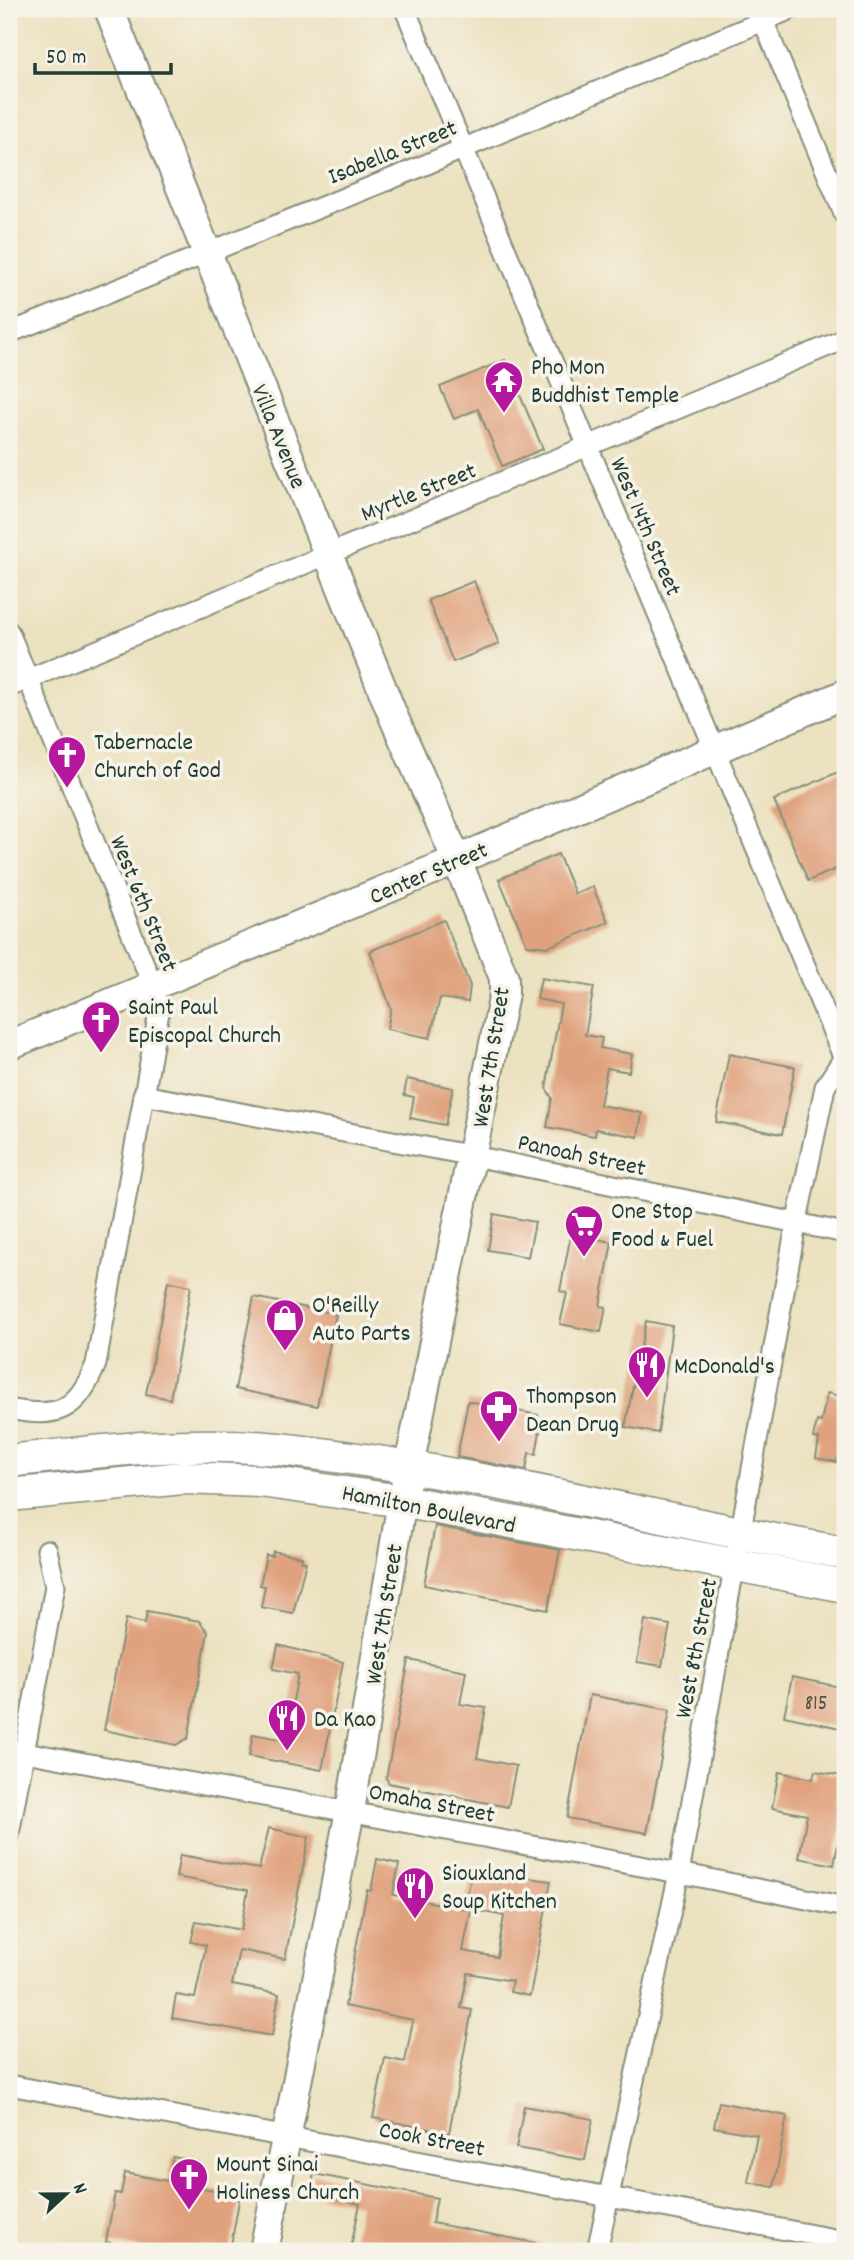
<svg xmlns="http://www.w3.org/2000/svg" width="854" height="2260" font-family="Dekko,sans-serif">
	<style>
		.building { fill: #e0a27e }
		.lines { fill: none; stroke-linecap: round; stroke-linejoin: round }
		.street-casing { stroke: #868f7a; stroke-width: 23 }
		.secondary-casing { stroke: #868f7a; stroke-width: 32 }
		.primary-casing { stroke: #868f7a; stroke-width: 35 }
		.street { stroke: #fff; stroke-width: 19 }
		.secondary { stroke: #fff; stroke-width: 28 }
		.primary { stroke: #fff; stroke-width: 32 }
		.labels { text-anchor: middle; stroke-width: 7; stroke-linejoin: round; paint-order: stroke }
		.number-label { font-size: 21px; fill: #4f5646 }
		.street-label { font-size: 24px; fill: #1f3d34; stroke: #f7f3e8 }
		.poi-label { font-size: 24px; fill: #1f3d34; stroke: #f7f3e8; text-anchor: start }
	</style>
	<rect width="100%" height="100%" fill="#f7f3e8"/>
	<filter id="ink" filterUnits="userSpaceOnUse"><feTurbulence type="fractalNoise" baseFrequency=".0143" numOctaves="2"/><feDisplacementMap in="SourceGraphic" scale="14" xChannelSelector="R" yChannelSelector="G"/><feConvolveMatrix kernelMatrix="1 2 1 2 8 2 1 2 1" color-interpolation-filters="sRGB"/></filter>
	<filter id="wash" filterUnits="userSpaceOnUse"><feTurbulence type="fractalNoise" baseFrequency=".00686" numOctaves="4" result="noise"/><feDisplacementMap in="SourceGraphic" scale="28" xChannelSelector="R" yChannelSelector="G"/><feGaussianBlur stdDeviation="1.57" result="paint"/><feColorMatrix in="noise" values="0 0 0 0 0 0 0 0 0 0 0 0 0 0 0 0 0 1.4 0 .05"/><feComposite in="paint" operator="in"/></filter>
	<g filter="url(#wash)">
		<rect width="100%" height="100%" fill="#ece1c0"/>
		<g id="blocks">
			<g class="building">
				<path d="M505,360L543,449L502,466L478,409L454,419L440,387Z"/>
				<path d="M474,581L499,644L453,662L428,600Z"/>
				<path d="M845,769V865L808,881L774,800Z"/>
				<path d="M558,854L575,894L593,887L608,922L548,947L527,945L499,879Z"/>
				<path d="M444,920L470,986L468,1002L440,998L430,1038L387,1029L391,1009L370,951Z"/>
				<path d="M541,978L594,987L585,1035L602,1038L600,1048L632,1054L629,1072L607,1068L600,1105L642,1113L638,1137L596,1129L595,1136L547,1127L552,1098L546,1088L561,1004L537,999Z"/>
				<path d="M729,1054L795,1067L782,1134L716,1122Z"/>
				<path d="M407,1079L453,1088L445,1125L410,1118L414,1097L404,1095Z"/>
				<path d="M494,1214L535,1222L528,1257L488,1250Z"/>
				<path d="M571,1234L612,1242L600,1306L606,1307L601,1332L560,1324L567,1293L560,1291Z"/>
				<path d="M168,1281L191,1286L170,1399L146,1394Z"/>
				<path d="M254,1297L336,1314L317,1406L235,1389Z"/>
				<path d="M646,1321L672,1326L658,1433L625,1427Z"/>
				<path d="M827,1393L845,1397V1442L842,1459L838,1458L837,1462L816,1458L819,1439L813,1438L817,1421L821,1422Z"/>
				<path d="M468,1401L538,1415L534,1431L540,1432L536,1454L529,1453L526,1470L457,1457Z"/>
				<path d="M435,1526L560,1550L548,1610L424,1585Z"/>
				<path d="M273,1551L302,1557L301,1561L306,1562L293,1613L261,1607L265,1586L260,1585L266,1555L272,1556Z"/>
				<path d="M147,1611L199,1621L208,1632L188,1738L176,1745L104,1730L126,1619L145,1623Z"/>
				<path d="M645,1620L670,1625L662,1666L637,1662Z"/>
				<path d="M278,1645L343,1662L322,1770L249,1756L253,1734L285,1740L289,1723L298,1674L273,1669Z"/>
				<path d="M409,1660L466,1671L460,1704L486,1708L477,1758L516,1766L508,1807L389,1783L386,1778Z"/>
				<path d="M792,1677L845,1688V1729L784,1716Z"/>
				<path d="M590,1695L670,1710L647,1833L567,1818Z"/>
				<path d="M815,1771L842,1776L836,1805L845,1807L834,1865L799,1858L807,1815L772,1808L779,1772L813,1779Z"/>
				<path d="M269,1828L309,1837L285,1959L239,1950L232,1985L279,1994L272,2036L172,2018L176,1995L195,1998L206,1945L191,1942L196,1921L241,1930L248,1890L176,1877L180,1855L259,1869Z"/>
				<path d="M377,1859L399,1864L393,1895L471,1910L463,1951L497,1957L504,1916L465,1908L472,1870L551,1881L530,1996L510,1992L512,1981L468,1973L461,2008L472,2010L449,2133L373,2118L385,2058L405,2062L413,2020L345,2006L367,1890L371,1891Z"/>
				<path d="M719,2102L787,2116L774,2187L748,2182L757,2135L714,2127Z"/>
				<path d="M524,2106L593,2119L585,2160L516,2148Z"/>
				<path d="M173,2157L198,2162L193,2186L240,2195L230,2251H156L106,2242L115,2193L121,2194L125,2173L168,2181Z"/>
				<path d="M314,2174L437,2198L432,2223L541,2244L540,2251H350L360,2204L310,2194Z"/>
			</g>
		</g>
	</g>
	<g filter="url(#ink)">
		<use href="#blocks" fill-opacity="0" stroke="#868f7a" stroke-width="2"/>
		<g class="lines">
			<g class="street-casing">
				<g id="street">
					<path d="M405,9L845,1061"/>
					<path d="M759,11L845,216"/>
					<path d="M9,333L413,170L791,9"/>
					<path d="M9,632L153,986L159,1012L96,1364C77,1411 58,1419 9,1409"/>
					<path d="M9,687L845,339"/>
					<path d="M143,1095L474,1156L845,1233"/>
					<path d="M9,1749L700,1877L845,1907"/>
					<path d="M9,1834L55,1586L47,1550"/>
					<path d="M9,2085L845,2241"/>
					<path d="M597,2251L679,1873L796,1225L825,1087L845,1056"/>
				</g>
			</g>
			<g class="secondary-casing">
				<g id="secondary">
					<path d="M109,9L394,718L457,860L504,978V994L402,1501L350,1811L264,2251"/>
					<path d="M9,1045L457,860L845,694"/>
				</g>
			</g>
			<g class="primary-casing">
				<g id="primary">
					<path d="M9,1461C98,1451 188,1440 278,1449C469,1469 656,1520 845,1553"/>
					<path d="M9,1495L183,1478L260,1481L402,1501L845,1586"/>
				</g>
			</g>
			<use href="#street" class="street"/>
			<use href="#secondary" class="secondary"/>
			<use href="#primary" class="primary"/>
		</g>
	</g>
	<defs>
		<g id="temple-pin" transform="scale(2.0125)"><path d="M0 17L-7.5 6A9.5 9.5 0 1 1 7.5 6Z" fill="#b5179e" stroke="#f7f3e8"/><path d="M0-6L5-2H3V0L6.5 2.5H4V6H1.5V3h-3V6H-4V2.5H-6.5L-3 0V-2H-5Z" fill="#fff"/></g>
		<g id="church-pin" transform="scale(2.0125)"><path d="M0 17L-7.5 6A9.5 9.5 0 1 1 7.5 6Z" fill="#b5179e" stroke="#f7f3e8"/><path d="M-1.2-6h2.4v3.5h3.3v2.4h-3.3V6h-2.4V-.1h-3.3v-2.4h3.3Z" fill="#fff"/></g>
		<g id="supermarket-pin" transform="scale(2.0125)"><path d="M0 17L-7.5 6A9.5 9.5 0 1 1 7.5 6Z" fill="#b5179e" stroke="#f7f3e8"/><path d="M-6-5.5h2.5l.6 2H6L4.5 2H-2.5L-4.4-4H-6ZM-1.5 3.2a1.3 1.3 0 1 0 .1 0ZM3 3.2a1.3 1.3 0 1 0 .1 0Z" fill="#fff"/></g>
		<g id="shop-pin" transform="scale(2.0125)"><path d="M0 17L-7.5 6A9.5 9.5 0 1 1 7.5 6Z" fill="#b5179e" stroke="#f7f3e8"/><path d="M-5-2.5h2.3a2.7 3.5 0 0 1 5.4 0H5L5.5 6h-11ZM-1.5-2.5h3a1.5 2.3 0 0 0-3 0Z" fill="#fff"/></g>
		<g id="restaurant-pin" transform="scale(2.0125)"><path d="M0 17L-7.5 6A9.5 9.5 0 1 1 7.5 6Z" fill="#b5179e" stroke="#f7f3e8"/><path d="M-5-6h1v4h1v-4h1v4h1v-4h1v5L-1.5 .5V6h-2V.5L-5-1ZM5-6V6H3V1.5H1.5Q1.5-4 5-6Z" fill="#fff"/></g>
		<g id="pharmacy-pin" transform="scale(2.0125)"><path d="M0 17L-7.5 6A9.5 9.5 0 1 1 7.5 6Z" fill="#b5179e" stroke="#f7f3e8"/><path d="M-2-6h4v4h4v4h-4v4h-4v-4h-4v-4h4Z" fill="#fff"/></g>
	</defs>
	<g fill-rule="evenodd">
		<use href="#temple-pin" x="504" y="380"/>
		<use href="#church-pin" x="67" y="755"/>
		<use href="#church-pin" x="101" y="1020"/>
		<use href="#supermarket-pin" x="584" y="1224"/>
		<use href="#shop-pin" x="285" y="1318"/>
		<use href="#restaurant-pin" x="647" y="1365"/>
		<use href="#pharmacy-pin" x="499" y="1409"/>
		<use href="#restaurant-pin" x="287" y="1718"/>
		<use href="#restaurant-pin" x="415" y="1886"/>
		<use href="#church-pin" x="189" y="2177"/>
	</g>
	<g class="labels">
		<g class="number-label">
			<text x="816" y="1709">815</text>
		</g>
		<g class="street-label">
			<text transform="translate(392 151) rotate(-22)" y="8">Isabella Street</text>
			<text transform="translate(280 436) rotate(68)" y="8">Villa Avenue</text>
			<text transform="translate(418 491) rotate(-22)" y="8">Myrtle Street</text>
			<text transform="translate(647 526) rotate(67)" y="8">West 14th Street</text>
			<text transform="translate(428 872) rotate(-23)" y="8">Center Street</text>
			<text transform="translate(145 903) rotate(68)" y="8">West 6th Street</text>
			<text transform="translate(490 1057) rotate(-81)" y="8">West 7th Street</text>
			<text transform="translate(582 1154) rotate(12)" y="8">Panoah Street</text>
			<text transform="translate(429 1508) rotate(11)" y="8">Hamilton Boulevard</text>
			<text transform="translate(383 1614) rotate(-81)" y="8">West 7th Street</text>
			<text transform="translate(695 1648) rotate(-79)" y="8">West 8th Street</text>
			<text transform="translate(432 1802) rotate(11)" y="8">Omaha Street</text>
			<text transform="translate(432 2138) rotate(11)" y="8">Cook Street</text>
		</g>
		<g class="poi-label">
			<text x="531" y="374">Pho Mon<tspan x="531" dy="28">Buddhist Temple</tspan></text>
			<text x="94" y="749">Tabernacle<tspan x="94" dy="28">Church of God</tspan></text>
			<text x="128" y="1014">Saint Paul<tspan x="128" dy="28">Episcopal Church</tspan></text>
			<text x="611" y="1218">One Stop<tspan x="611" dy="28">Food &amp; Fuel</tspan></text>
			<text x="312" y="1312">O'Reilly<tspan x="312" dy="28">Auto Parts</tspan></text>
			<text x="674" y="1373">McDonald's</text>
			<text x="526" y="1403">Thompson<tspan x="526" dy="28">Dean Drug</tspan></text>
			<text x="314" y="1726">Da Kao</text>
			<text x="442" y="1880">Siouxland<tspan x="442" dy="28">Soup Kitchen</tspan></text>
			<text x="216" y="2171">Mount Sinai<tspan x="216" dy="28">Holiness Church</tspan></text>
		</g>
	</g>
	<rect width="854" height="2260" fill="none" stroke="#f7f3e8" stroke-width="35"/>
	<g transform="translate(66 2194) rotate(68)" stroke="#f7f3e8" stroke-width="5" paint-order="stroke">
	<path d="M0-5L12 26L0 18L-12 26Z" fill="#1f3d34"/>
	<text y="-10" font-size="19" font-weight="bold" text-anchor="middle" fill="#1f3d34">N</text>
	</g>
	<path d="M35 63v10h136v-10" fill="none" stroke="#1f3d34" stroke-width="3.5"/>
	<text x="46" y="63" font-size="21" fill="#1f3d34" stroke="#f7f3e8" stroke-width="5" paint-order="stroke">50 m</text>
</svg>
